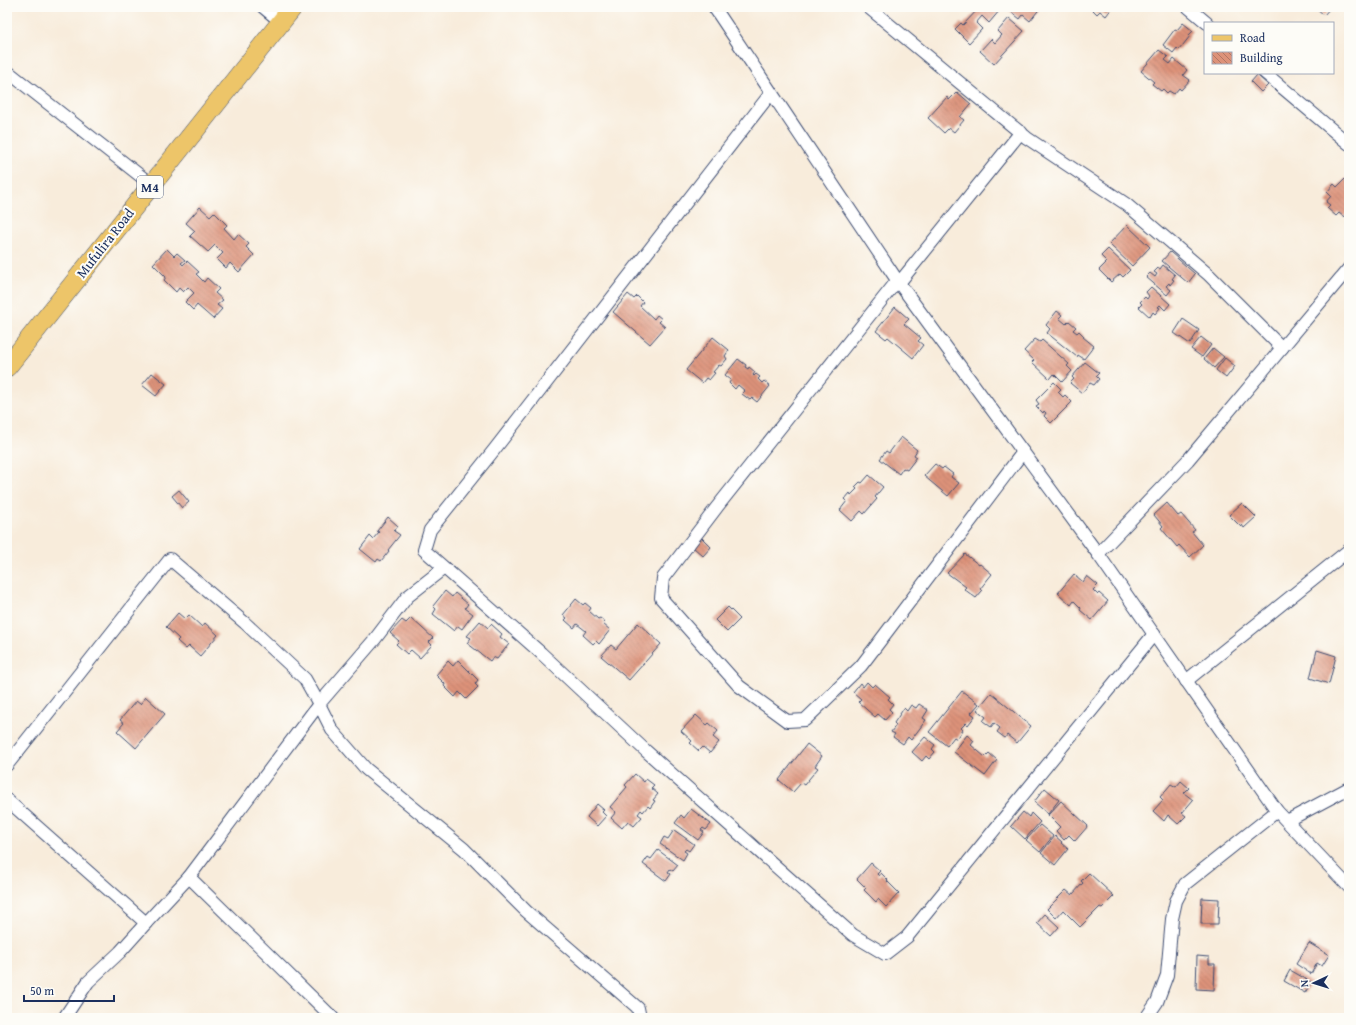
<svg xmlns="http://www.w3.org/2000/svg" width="1356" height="1025" font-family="'Gentium Book Plus',serif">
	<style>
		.building { fill: url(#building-back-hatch) }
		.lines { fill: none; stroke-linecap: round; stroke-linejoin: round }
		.minor-casing { stroke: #3c4b71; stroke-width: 14 }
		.primary-casing { stroke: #3c4b71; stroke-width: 20 }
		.minor { stroke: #fff; stroke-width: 12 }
		.primary { stroke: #edc569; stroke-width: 19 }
		.labels { text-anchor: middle; stroke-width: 4; stroke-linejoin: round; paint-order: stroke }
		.shield { fill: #fdfcf7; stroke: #5f6c8c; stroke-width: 1 }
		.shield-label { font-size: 13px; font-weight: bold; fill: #1b2f5e }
		.street-label { font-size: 14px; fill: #1b2f5e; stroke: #fdfcf7 }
	</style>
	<defs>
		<pattern id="building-back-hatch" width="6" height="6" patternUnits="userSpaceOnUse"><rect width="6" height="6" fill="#dd9279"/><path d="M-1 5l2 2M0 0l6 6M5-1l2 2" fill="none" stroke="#b27866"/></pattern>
	</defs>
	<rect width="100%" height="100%" fill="#fdfcf7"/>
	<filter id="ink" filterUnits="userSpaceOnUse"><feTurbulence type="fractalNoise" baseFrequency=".025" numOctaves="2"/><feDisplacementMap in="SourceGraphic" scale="8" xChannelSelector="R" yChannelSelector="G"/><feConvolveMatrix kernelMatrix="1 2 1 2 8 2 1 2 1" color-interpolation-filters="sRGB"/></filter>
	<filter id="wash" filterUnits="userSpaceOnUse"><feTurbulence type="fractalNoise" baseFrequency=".012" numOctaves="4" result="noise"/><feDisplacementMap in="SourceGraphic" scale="16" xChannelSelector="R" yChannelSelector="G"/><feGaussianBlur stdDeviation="0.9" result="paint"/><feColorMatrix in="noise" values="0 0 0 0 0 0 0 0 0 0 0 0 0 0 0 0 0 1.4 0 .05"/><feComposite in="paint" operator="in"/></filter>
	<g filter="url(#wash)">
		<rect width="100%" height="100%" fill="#f8ecdb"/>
		<g id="blocks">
			<g class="building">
				<path d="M980,7H997L1000,10L989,23L982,16L976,23L982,29L969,43L955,29L961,23L963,25Z"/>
				<path d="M1005,7H1041L1030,21L1023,15L1020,19Z"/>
				<path d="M1090,7H1113L1106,16L1100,11L1097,14Z"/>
				<path d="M1315,7H1331L1324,15Z"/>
				<path d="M1009,18L1024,31L994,64L980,51L991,39L995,43L1002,35L998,31Z"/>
				<path d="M1183,23L1193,31L1189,35L1190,36L1179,50L1177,48L1173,53L1163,45L1175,29L1177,30Z"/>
				<path d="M1159,50L1168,57L1165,60L1170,64L1174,59L1187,70L1183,75L1190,80L1181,90L1179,88L1174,94L1169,91L1167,93L1163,89L1161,91L1152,84L1154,82L1141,71Z"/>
				<path d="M1257,75L1268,85L1261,92L1251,82Z"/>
				<path d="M957,92L971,104L960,117L964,120L954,132L949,128L944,133L928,118L947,97L949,100Z"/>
				<path d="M1348,176L1349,177V212L1344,217L1339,213L1336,216L1327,208L1330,205L1326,202L1331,196L1327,192L1334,184L1337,187Z"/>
				<path d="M200,207L210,216L214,212L227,225L224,228L234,239L238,234L249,244L246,247L254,255L239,272L230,263L226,268L217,259L223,253L215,245L208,252L190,236L195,231L186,223Z"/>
				<path d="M1127,225L1150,247L1132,266L1109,244Z"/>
				<path d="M167,249L174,256L177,253L185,260L181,263L183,265L187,261L199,272L196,274L204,282L207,278L219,289L215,293L223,300L217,305L222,309L213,319L197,305L193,310L185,302L194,293L188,287L183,292L179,288L176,292L164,280L166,277L153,264Z"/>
				<path d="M1108,249L1130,270L1123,277L1120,274L1111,282L1099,270L1107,262L1101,256Z"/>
				<path d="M1170,252L1195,274L1188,283L1162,261Z"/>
				<path d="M1163,265L1175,275L1172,279L1174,280L1170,285L1169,283L1166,286L1171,290L1167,295L1146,277L1150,273L1155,277L1157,274L1154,272L1158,268L1160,269Z"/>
				<path d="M1151,287L1170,304L1165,310L1160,305L1158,307L1160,308L1155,314L1153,312L1150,317L1139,307L1142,304L1140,302L1145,297L1147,299L1149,296L1146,292Z"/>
				<path d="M628,294L634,299L637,296L643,302L640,306L654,319L657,315L662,319L659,322L665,327L650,344L613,312Z"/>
				<path d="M895,307L909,319L904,324L921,338L918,341L923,345L913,358L888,337L886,339L876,331Z"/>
				<path d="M1057,311L1062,315L1059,318L1066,324L1069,321L1076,327L1073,330L1077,333L1079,331L1084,336L1083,337L1094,346L1084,359L1078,355L1077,357L1047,333L1050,329L1046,325Z"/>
				<path d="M1183,319L1199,330L1190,344L1174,333Z"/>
				<path d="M713,337L729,350L725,356L727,359L721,366L719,365L713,372L715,373L709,380L706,378L702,383L686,370Z"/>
				<path d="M1201,337L1211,345L1202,357L1191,349Z"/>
				<path d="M1035,339L1040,342L1042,340L1069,364L1067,366L1072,371L1062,382L1054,374L1050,379L1032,362L1034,360L1024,351Z"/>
				<path d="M1213,348L1224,357L1214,368L1204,359Z"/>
				<path d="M1225,358L1235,366L1226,378L1216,370Z"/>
				<path d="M738,359L746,365L745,367L748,369L749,367L755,372L753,375L754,376L756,374L760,377L758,379L762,383L764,381L770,386L757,402L752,398L750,400L742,394L745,391L738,385L735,389L729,383L731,380L725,375Z"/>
				<path d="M1085,362L1099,373L1096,376L1099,379L1094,385L1090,383L1082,393L1070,383L1074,379L1072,377Z"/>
				<path d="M152,373L166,384L156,396L142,385Z"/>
				<path d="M1054,382L1061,389L1058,392L1063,397L1065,395L1072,402L1051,423L1044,416L1046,413L1044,411L1043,413L1036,406L1039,404L1036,400Z"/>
				<path d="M901,437L917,450L914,455L917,457L907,470L903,468L899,474L880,459L886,451L889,453Z"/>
				<path d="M935,464L942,469L944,467L953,474L951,477L959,483L948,496L924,476Z"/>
				<path d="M869,475L883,487L875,497L877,499L864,514L861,511L852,521L840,510L847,501L845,499L850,493L851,495L857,489L855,487L860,482L862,483Z"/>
				<path d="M179,490L189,502L182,508L172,496Z"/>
				<path d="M1167,503L1178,516L1181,514L1195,530L1192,532L1203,545L1190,557L1179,545L1177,547L1161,528L1163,526L1154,515Z"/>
				<path d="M1242,503L1256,517L1244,528L1242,525L1241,527L1229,515Z"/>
				<path d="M388,517L398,526L394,531L400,535L388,550L389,551L381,561L378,559L376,562L360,549L370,536L373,539L379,532L377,531Z"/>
				<path d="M702,538L711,547L703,556L693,547Z"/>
				<path d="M965,554L979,565L980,564L992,574L980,589L982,591L976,598L964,589L966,587L947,573Z"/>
				<path d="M1074,574L1083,582L1087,576L1098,585L1093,590L1098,595L1099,593L1108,601L1092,620L1080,610L1081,608L1074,601L1071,605L1058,593Z"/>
				<path d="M445,591L452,597L455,593L468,604L465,608L473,614L462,629L458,626L454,631L433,614L436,609L433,606Z"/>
				<path d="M576,599L583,605L585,603L591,608L589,611L598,619L600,618L605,622L603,624L610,630L599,644L596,641L593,644L583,635L586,631L577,624L574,628L565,620L567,618L563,615Z"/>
				<path d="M728,607L740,619L727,632L715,620Z"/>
				<path d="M178,613L185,619L189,615L202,627L205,623L218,635L200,656L189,646L186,649L177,641L179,639L166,627Z"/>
				<path d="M411,618L433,638L429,642L432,645L420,658L411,650L407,654L396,644L399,641L390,633L402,620L406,623Z"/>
				<path d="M480,621L488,628L491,624L502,634L500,637L509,644L497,659L493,657L490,661L467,643L471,638L467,636Z"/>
				<path d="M638,623L661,644L629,680L601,656L611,645L616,649Z"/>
				<path d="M1317,650L1336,656L1329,684L1310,678Z"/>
				<path d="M458,660L478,680L475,684L478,687L466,699L459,692L455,697L444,686L445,684L436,675L448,661L453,666Z"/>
				<path d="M867,682L872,687L875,684L890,697L888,699L893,704L889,709L892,712L885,720L878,714L875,717L858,702L861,699L853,692L860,683L863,687Z"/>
				<path d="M962,691L979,704L971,713L975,716L968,725L966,723L961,728L963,730L957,739L954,737L947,746L929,732Z"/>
				<path d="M991,693L1031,726L1017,743L1007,735L1005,738L997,732L1000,728L994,723L991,727L983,721L986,717L977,710Z"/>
				<path d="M146,697L165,714L136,748L117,731L124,723L120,720L136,701L140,704Z"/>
				<path d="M919,704L928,710L923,718L926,720L911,740L908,737L903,744L893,737L895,734L891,732L896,725L894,723L904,708L907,711L911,705L916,708Z"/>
				<path d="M696,715L707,725L709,723L718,731L713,737L719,742L710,753L703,747L699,751L690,743L692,741L681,731Z"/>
				<path d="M967,735L974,741L971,745L985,757L989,753L997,760L985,776L954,752Z"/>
				<path d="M925,737L935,745L932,749L935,752L929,759L926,756L922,761L912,752Z"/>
				<path d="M807,744L822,756L815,766L818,768L804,785L801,783L793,792L779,780Z"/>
				<path d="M635,774L644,782L646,779L654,785L651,788L658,794L653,800L655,801L650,808L648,806L643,812L641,810L638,814L642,817L634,826L628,821L622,828L611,818L616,812L610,807L627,787L625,785Z"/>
				<path d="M1181,781L1189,788L1184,793L1193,800L1182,813L1186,816L1178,824L1168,815L1164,821L1153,811L1163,800L1160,797L1171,784L1176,787Z"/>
				<path d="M1045,788L1059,800L1048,814L1034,802Z"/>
				<path d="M1061,801L1088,826L1075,841L1069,835L1064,840L1056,831L1060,827L1048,815Z"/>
				<path d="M597,804L604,810L602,812L606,816L597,826L587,817Z"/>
				<path d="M691,809L711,824L706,830L703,828L701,830L704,832L698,840L675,823L681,815L684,818Z"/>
				<path d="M1023,812L1029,817L1031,813L1040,822L1025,839L1011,826Z"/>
				<path d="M1040,825L1053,836L1040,852L1026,840Z"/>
				<path d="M674,830L694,844L689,851L686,849L684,851L687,853L683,860L660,844L664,837L668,839Z"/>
				<path d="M1055,836L1062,842L1061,843L1068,849L1055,865L1041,853Z"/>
				<path d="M658,850L678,865L673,871L670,869L668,872L671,874L666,881L643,864L648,857L651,859Z"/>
				<path d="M871,863L880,871L877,874L879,876L881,873L888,880L887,881L899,893L886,907L878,899L876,902L864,890L866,888L857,879Z"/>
				<path d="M1089,873L1114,896L1102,908L1100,907L1080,927L1063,910L1056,918L1047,909L1066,890L1072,895L1083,883L1081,881Z"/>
				<path d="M1202,898L1219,899L1218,924H1201Z"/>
				<path d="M1045,914L1059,927L1051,936L1037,923Z"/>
				<path d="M1309,943L1329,955L1322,966L1317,963L1311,974L1296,964Z"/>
				<path d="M1197,956L1209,957V964H1215L1214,990L1196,989Z"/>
				<path d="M1290,970L1311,982L1305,993L1284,981Z"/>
			</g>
		</g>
	</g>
	<g filter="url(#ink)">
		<use href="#blocks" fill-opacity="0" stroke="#3c4b71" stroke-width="1"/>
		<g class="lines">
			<g class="minor-casing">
				<g id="minor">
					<path d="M263,7L281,22"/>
					<path d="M714,7L899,283L1098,554L1277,811L1349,887"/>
					<path d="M868,7L1027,138L1126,204L1209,275L1282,348"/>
					<path d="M1188,7L1207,23"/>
					<path d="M7,71L152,185"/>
					<path d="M1265,73L1349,144"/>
					<path d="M771,93L494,450L430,530L424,550L541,653L646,751L853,935L885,954L907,937L1154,634"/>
					<path d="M897,281L717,507L663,578L661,598L739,686L787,721L805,720L861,666L1023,452"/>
					<path d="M899,283L1021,132"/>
					<path d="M1098,554L1188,460L1349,268"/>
					<path d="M1186,681L1349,550"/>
					<path d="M7,765L170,559L245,623L305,679L319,704L375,639L407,597L444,568"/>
					<path d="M7,800L146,923L189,877L333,1018"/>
					<path d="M1287,821L1349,788"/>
					<path d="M189,877L319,704L332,730L366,769L464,849L526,911L638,1008L640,1018"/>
					<path d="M64,1018L88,982L120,952L146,923"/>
					<path d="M1146,1018L1157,1002L1167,975L1172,919L1176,901L1185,884L1277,811"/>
				</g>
			</g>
			<g class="primary-casing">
				<path id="primary" d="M7,367L293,7"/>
			</g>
			<use href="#minor" class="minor"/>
			<use href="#primary" class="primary"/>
		</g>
	</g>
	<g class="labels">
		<rect class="shield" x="137" y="176" width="26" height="22" rx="3"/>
		<g class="shield-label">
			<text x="150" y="192">M4</text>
		</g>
		<g class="street-label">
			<text transform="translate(105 243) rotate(-52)" y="5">Mufulira Road</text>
		</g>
	</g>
	<rect width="1356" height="1025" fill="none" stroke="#fdfcf7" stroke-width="24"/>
	<rect x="1204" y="22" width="130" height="52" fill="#fdfcf7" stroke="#a3aaba"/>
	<rect x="1212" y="35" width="20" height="6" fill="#edc569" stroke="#a3aaba"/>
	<text x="1240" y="42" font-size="12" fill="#1b2f5e">Road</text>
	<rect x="1212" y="52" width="20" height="12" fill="url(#building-back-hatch)" stroke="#a3aaba"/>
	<text x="1240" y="62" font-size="12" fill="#1b2f5e">Building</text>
	<g transform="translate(1314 983) rotate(266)" stroke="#fdfcf7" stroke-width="3" paint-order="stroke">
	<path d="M0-3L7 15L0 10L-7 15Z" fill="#1b2f5e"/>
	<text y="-6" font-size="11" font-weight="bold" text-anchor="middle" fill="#1b2f5e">N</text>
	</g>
	<path d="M24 995v6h90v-6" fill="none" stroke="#1b2f5e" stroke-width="2"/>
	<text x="30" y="995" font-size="12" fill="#1b2f5e" stroke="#fdfcf7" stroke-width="3" paint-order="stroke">50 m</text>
</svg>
